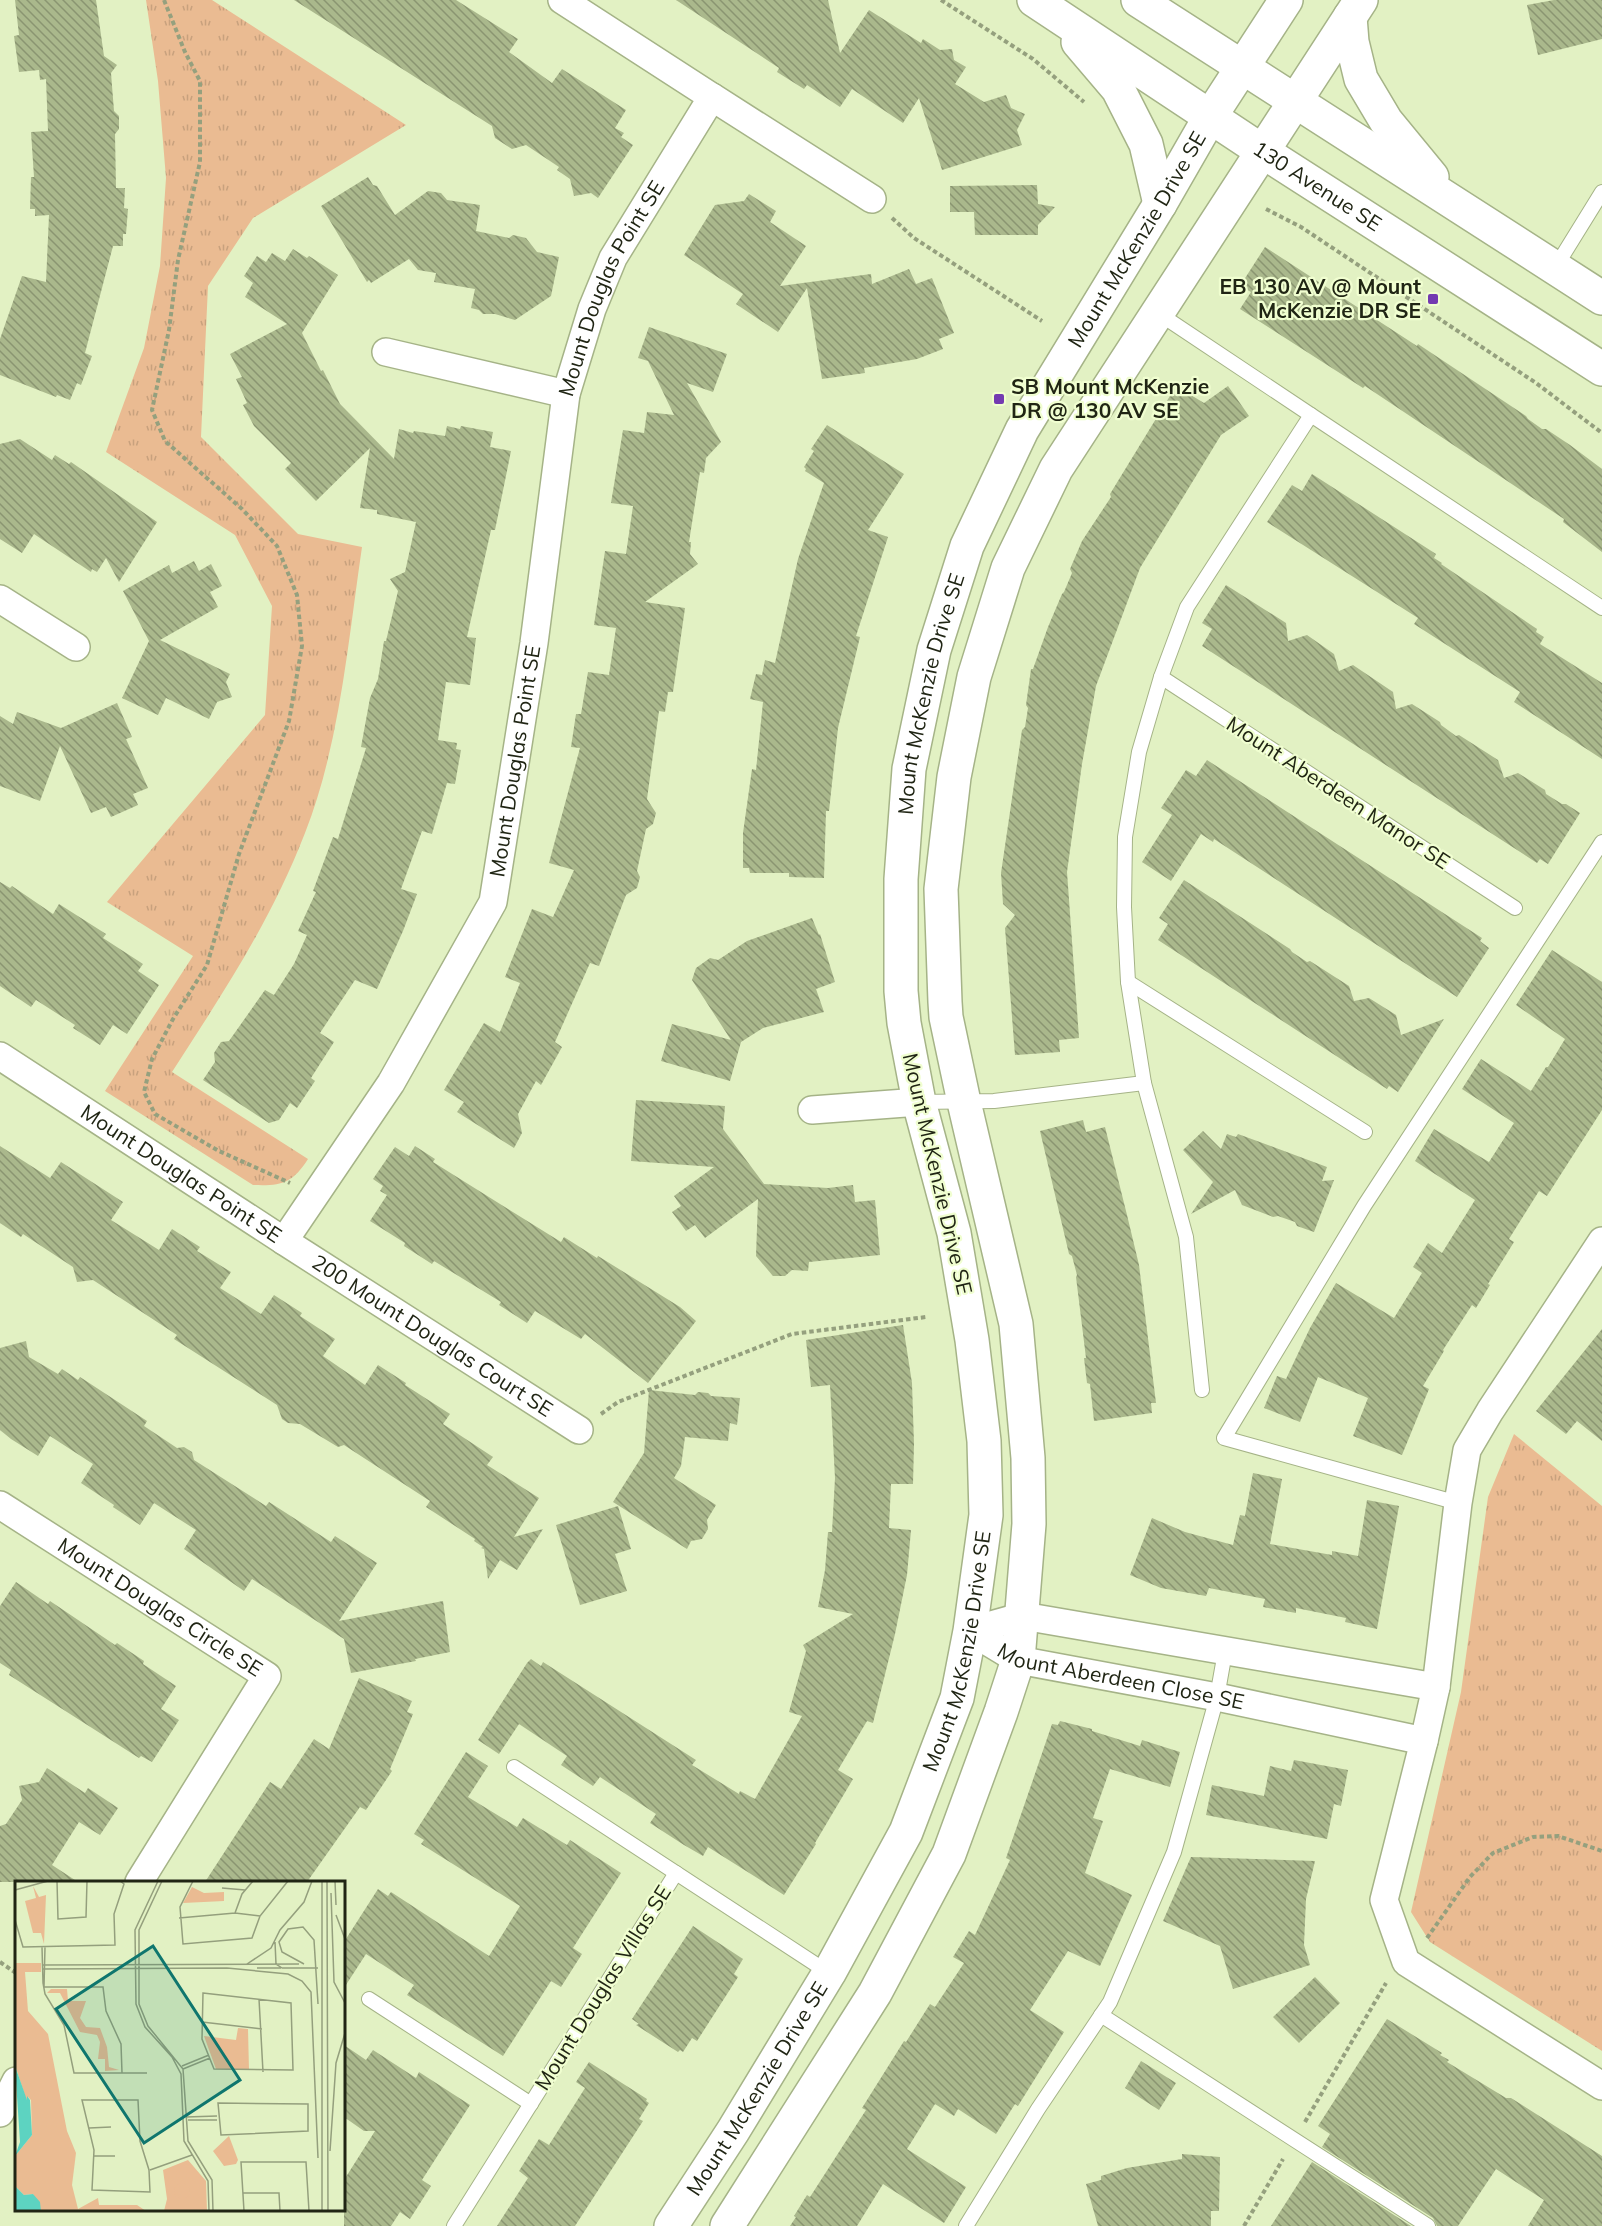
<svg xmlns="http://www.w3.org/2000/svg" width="1602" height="2226" font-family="Mulish,sans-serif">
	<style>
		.park { fill: url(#park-tufts) }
		.building { fill: url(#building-back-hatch) }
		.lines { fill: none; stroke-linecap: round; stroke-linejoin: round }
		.service-casing { stroke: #a5b387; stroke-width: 16 }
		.minor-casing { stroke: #a5b387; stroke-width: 30 }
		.tertiary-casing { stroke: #a5b387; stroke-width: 36 }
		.path { stroke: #95a07e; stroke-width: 4; stroke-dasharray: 4.5 3; stroke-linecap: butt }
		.service { stroke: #fff; stroke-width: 14 }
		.minor { stroke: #fff; stroke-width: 27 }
		.tertiary { stroke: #fff; stroke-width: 33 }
		.poi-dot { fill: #733ab1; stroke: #f0fed0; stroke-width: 2 }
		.labels { text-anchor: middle; stroke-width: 4.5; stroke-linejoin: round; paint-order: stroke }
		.street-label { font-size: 21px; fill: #202514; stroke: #f0fed0 }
		.poi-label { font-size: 21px; font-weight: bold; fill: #202514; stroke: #f0fed0; text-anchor: end }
		.inset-road { fill: none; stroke: #949f7d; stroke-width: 1.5 }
		.view { fill: #0f766e; fill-opacity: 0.15; stroke: #0f766e; stroke-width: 3 }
		.inset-edge { fill: none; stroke: #202514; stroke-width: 3 }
	</style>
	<defs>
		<pattern id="park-tufts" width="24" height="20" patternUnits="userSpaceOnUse" patternTransform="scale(1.5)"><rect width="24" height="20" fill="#eabb92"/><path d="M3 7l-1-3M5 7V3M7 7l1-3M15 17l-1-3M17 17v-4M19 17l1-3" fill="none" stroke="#c8a17d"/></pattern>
		<pattern id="building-back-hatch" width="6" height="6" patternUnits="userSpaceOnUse" patternTransform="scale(1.5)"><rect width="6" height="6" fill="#aab88c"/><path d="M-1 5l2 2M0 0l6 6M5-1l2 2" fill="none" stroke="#8a9571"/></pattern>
	</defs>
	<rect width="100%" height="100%" fill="#e2f1c3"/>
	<g class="park">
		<path d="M146,0H212L406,125L253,218L208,286L201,437L298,534L362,547C348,641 340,744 305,833C271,921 223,993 172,1072L308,1159C292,1184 281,1186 253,1185L105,1091L193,956L107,902L265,715L272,606L235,535L106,452L144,348L160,266L166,178L158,81Z"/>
		<path d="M1514,1434L1602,1506V2051L1430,1942L1411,1912L1461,1692L1488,1497Z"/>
	</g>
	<g class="building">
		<path d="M15,0H96L104,56L117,65L111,73L114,111L119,116V129L115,134L116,188H125L124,208L128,209L126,234H123V246H113L85,353L92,356L81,385L77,383L70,400L57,395L56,397L0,375V339L22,276L46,282L49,215L35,216V209H30L31,177H34L31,132L48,131L46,79L40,80L39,70L19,72L14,36L19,35Z"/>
		<path d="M294,0H456L518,39L509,52L552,83L562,69L626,110L615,128L624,133L621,137L633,145L598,198L591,193L574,196L570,179L557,170L559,167L526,145L512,149L495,138L492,126Z"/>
		<path d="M676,0H828L840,53L869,10L921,43L923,39L940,50L952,49L954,60L966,67L955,84L984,102L1006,95L1011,108L1025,114L1017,130L1022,145L942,170L919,98L903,123L852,89L840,107L807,85L804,89L777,72L779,68Z"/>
		<path d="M1554,0H1602V39L1538,55L1527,5Z"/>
		<path d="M368,177L373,185L377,186L395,215L428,191L441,193L447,200L480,205L476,231L509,238L513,235L526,238L537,252L559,257L551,296L515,320L495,314H483L479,310L471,308L475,289L434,282L436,273L418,270L409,259L371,283L369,280L367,282L321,206Z"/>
		<path d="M1037,185L1038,204L1055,207L1038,225V235H975L974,212H950V186Z"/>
		<path d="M749,194L776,211L770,222L806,246L780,286L871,274L872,284L909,269L916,284L932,278L954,333L939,339L943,349L917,359L864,368L865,373L822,379L807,288L778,332L736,304L743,294L684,255L715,205L744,201Z"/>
		<path d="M1265,247L1417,346L1418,344L1526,416L1528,419L1542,429H1546L1570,445L1602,469V552L1563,522L1564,519L1365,386L1363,388L1240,309L1251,292L1240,286Z"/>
		<path d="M293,249L307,258L309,256L338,275L302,333L321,371L323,370L340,404L394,459L399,429L413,433L414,431L445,436L447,426L460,429L461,426L493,432L490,447L511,451L495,530H491L467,637L476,638L470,685L446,682L438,740L457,743L456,749L461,750L455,784L447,783L432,834L422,831L401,889L417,894L403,931L377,989L355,980L320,1033L334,1042L311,1078L315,1081L297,1108L290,1103L279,1120L269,1123L203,1080L215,1062L214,1053L221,1042L229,1041L265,990L274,995L294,964L307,935L298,931L316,892L313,891L333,837L338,839L366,748L361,747L370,698L378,679L384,641H386L398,591L390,579L405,572L416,522L377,514V510L360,508L370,448L316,501L285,469L291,463L254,426L243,405L247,403L236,379L242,377L230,354L287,324L245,297L253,283L244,276L257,256L266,262L272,253L285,261Z"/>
		<path d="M649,327L727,354L713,392L687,383L721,442L706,458L704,473L700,472L689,542H691L690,554L698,564L645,602L685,608L673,692H668L665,712L659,711L647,799L656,813L653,824L646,829L637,871L640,877L637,888L626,895L599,966L590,963L555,1042L562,1047L541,1085L536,1081L518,1114L522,1133L514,1148L457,1112L464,1102L444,1090L484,1023L500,1032L520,983L505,977L532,909L553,917L574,870L549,863L580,748L571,747L576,714H581L588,672L609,675L616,628L594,625L605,551L626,554L633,506L611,503L623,430L644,433L647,412L674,415L648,361L638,358Z"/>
		<path d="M1176,386L1204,403L1228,386L1249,416L1221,435L1140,568L1096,686L1082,764L1067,872L1079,1038L1059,1040L1060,1052L1015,1055L1005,928L1015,915L1003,904L1001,873L1022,730L1025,727L1028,708L1026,705L1031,669H1033L1048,627L1062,594L1064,592L1072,573L1070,569L1082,541L1111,497L1110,494Z"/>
		<path d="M827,425L904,474L868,530L888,537L856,636L860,637L838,728L829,811H826L824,878L789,877V873H750L749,868H743V833L752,769L756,770L763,702L750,699L756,674L762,675L765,660L775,663L798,559L824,483L805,471L806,469L804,467L814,451L811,449Z"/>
		<path d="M20,439L52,460L55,455L69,464L71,462L157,522L119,582L106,558L97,572L92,569L91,572L34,534L22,553L0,539V444Z"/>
		<path d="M1312,474L1436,554L1434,558L1442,563L1441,564L1537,629L1536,632L1544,637L1540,644L1602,683V759L1514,702L1520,692L1414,624L1418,618L1267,522L1292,485L1302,491Z"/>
		<path d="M194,561L199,571L211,564L222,586L210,592L218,607L160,640L230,674L226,682L232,697L217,702L209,719L166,698L158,715L122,698L149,641L123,591L169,565L172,573Z"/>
		<path d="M1226,585L1286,623L1288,641L1307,635L1334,654L1339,671L1353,665L1393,692L1396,709L1412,704L1440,722L1441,725L1456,736L1459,735L1498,760L1504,778L1518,773L1545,790L1546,794L1562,804H1566L1580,813L1548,864L1540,859L1537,863L1202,646L1212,629L1202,623Z"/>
		<path d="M117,703L132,737L126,739L148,788L133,794L138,805L111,817L106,807L91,813L60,746L40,801L0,786V716L13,724L17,712L61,728Z"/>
		<path d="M1207,760L1482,938L1480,941L1489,948L1457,997L1214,839L1213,842L1201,834L1171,881L1142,862L1172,815L1161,808L1186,770L1196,776Z"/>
		<path d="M1184,880L1290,949L1292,952L1307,962L1310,961L1349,986L1354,1001L1369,998L1396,1015L1401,1035L1444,1019L1398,1092L1389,1086L1387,1089L1158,940L1168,924L1159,918Z"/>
		<path d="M0,882L10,888L12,886L53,914L59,904L106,934L103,938L143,964L138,971L159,985L127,1034L113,1025L100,1045L73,1028L75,1025L36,1000L31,1007L0,986Z"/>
		<path d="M812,918L819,935L820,934L835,982L816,989L824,1012L763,1028L741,1042L730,1081L661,1061L672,1024L731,1040L692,980L696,968L710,958L718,960L747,941Z"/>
		<path d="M1552,950L1602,982V1110L1547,1196L1539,1191L1509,1239L1514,1242L1488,1284L1490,1285L1476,1308L1472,1305L1443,1350L1444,1351L1423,1386L1429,1389L1402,1455L1353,1436L1368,1398L1318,1377L1300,1422L1264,1408L1277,1376L1286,1379L1310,1328L1336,1283L1394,1318L1422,1273L1413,1267L1428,1243L1442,1253L1475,1200L1415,1161L1434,1129L1489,1162L1514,1123L1462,1089L1481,1059L1531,1091L1546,1067H1548L1565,1039L1516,1005Z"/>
		<path d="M636,1100L725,1106L723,1129L764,1184L828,1188L853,1185L855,1202L875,1200L880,1255L809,1262L808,1271L792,1270L785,1276H773L756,1256L758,1199L705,1238L695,1225L686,1231L672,1212L681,1206L674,1196L714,1167L631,1161Z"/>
		<path d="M1083,1120L1086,1132L1105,1127L1127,1215L1139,1265L1156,1403H1151L1152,1413L1094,1421L1090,1384L1087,1383L1084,1358H1086L1076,1277L1077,1275L1072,1256L1069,1254L1040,1131Z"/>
		<path d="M1203,1131L1221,1149L1227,1134L1236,1137L1238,1134L1327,1167L1322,1181L1334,1180L1314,1232L1297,1226L1295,1222L1278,1216L1273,1217L1242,1205L1235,1190L1191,1214L1213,1182L1183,1150Z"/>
		<path d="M0,1146L50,1178L61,1162L123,1202L111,1220L159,1250L172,1229L200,1247L197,1251L231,1272L220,1288L261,1314L274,1295L302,1313L300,1316L335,1339L323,1356L365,1385L378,1365L406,1383L405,1385L450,1414L443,1424L493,1457L487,1465L539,1498L514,1537L543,1529L517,1570L500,1560L488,1579L484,1549L481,1548L483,1547L474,1541L475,1539L426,1507L430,1501L344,1445L338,1447L300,1424L288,1423L282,1419L277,1405L174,1339L177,1335L93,1280L77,1282L73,1267L23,1234L21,1237L0,1223Z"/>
		<path d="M415,1146L435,1159L433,1162L561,1242L564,1237L597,1258L598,1256L680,1307L696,1321L648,1383L585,1334L581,1339L535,1311L527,1323L499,1305L501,1302L434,1261L432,1264L404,1246L405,1243L370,1221L387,1195L380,1191L383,1186L373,1179L395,1147L409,1156Z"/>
		<path d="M903,1325L912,1383L914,1444L913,1484H891L889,1528L911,1530L907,1575L895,1634L873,1723L867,1721L838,1770L853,1779L815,1843L816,1844L784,1895L708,1847L703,1856L684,1845L650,1823L656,1814L600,1777L593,1786L561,1765L567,1756L519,1724L499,1754L478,1740L527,1663L531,1659L541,1666L543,1662L696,1760L692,1765L739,1794L740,1791L755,1799L802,1716L789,1712L806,1651L803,1645L853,1614L818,1607L825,1570L828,1532H832L835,1478L830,1385L811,1387L806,1340Z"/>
		<path d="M1602,1329V1441L1577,1421L1566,1434L1536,1411Z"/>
		<path d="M26,1341L29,1357L58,1374L62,1369L78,1380L80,1377L147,1421L144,1426L177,1448L184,1447L192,1452L194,1460L266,1506L269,1502L331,1542L335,1536L377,1563L339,1621L443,1601L450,1652L415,1659L416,1661L351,1673L344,1639L252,1579L244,1591L184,1549L196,1530L154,1503L140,1525L113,1507L114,1505L81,1483L93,1464L50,1436L38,1456L11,1439L0,1430V1348Z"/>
		<path d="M649,1390L695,1395L698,1392L708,1393L711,1396L740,1398L737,1425L730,1423L728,1441L685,1437L681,1466L674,1478L716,1505L707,1520L708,1529L702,1539L691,1541L687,1549L613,1502L644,1453Z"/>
		<path d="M1253,1473L1282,1479L1270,1544L1332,1555V1551L1358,1556L1367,1500L1399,1506L1377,1629L1345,1622L1346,1618L1296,1608V1613L1263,1607L1265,1599L1209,1588L1206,1596L1161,1588L1130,1575L1152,1518L1185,1532L1233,1545L1240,1515L1245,1516Z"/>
		<path d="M618,1506L631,1549L615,1554L627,1591L580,1605L556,1525Z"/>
		<path d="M16,1582L48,1604L50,1601L115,1645L117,1643L144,1661L143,1664L176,1686L161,1709L179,1720L152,1762L141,1756L139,1758L9,1675L11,1670L0,1663V1606Z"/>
		<path d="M359,1678L412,1701L407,1712L413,1714L390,1769L392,1771L366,1810L360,1807L307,1882H205L270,1782L281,1789L314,1739L329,1749Z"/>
		<path d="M1060,1721L1092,1729V1731L1140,1746L1142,1740L1180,1752L1170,1787L1110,1769L1093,1818L1103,1821L1085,1873L1132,1895L1100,1966L1068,1951L1030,2010L1064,2032L1018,2106L1015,2104L996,2134L958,2109L954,2116L935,2104L907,2149L966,2187L944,2223L883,2184L857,2226H790L796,2217L794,2216L807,2195L810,2197L866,2110L862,2108L904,2041L906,2042L930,2004L935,2007L964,1963L953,1957L969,1931L975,1935L1010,1860L1006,1858L1037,1768L1052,1724L1058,1725Z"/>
		<path d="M466,1752L488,1766L468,1797L517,1827L523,1818L567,1845L570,1840L621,1873L573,1948L582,1954L561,1987L551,1981L503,2056L407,1995L414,1985L366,1954L344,1988V1942L378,1889L388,1896L391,1892L489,1956L520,1906L421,1844L424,1840L414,1834Z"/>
		<path d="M1294,1760L1348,1770L1341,1806L1334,1804L1327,1839L1206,1815L1212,1785L1264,1796L1270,1766L1291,1771Z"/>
		<path d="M47,1768L85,1793L88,1788L118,1808L100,1835L79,1822L52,1865L78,1882H0V1826L6,1824L22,1800L19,1786L39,1782Z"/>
		<path d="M1191,1857L1315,1861L1306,1899L1304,1945L1310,1965L1233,1989L1220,1946L1163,1921Z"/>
		<path d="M693,1926L743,1959L734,1974L738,1977L697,2041L692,2038L683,2052L680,2050L678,2052L636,2025L639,2024L632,2019Z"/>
		<path d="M1315,1977L1340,2003L1299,2043L1273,2017Z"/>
		<path d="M1387,2019L1442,2053L1440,2055L1449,2060L1447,2062L1506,2098H1511L1602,2156V2226H1528L1544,2200L1496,2169L1458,2226H1437L1433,2218L1322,2147L1330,2134L1318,2126Z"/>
		<path d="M344,2045L366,2060L373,2050L416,2078L419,2072L470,2105L422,2180L431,2186L410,2219L400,2212L391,2226H344V2180L375,2131H364L344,2117Z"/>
		<path d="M1141,2061L1176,2083L1159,2110L1125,2088Z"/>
		<path d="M589,2062L647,2099L646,2101L649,2103L639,2119L643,2121L575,2226H497L528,2178L519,2171L539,2139L549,2145L585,2088L576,2082Z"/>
		<path d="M1182,2154L1220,2157L1219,2211H1211V2226H1098L1086,2184L1101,2180V2176L1127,2168L1182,2159Z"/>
		<path d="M1312,2162L1411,2226H1271Z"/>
	</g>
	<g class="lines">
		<g class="service-casing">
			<g id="service">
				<path d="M1555,268L1602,192"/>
				<path d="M1311,415L1602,608"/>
				<path d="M1161,677L1515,908"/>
				<path d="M1128,982L1365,1132"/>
				<path d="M1144,1083L1186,1237L1202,1390"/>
				<path d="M919,1102L994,1101L1144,1083L1128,982L1124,907L1125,837L1139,752L1161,677L1187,607L1311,415L1158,313"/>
				<path d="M1458,1503L1224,1438L1364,1206L1602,842"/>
				<path d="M514,1767L829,1973"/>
				<path d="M369,1999L531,2104"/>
				<path d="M1101,2015L1428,2226"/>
				<path d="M454,2226L676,1873"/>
				<path d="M966,2226L1038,2109L1110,2002L1174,1852L1217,1697L1225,1652"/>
			</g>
		</g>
		<g class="minor-casing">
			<g id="minor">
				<path d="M712,97L872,199"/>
				<path d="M386,352L566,394"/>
				<path d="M0,599L76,647"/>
				<path id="s1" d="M0,1056L284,1241L391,1083L493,902L534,643L566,394L592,309L613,258L712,97L562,0"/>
				<path d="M812,1110L919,1102"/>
				<path id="s2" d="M284,1241L579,1430"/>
				<path d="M1602,1241L1490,1411L1467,1450L1458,1503L1436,1687L1424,1741L1384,1900L1406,1962L1602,2086"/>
				<path id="s3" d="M0,1505L267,1676L139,1882"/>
				<path d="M970,1631L1023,1616L1436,1687"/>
				<path id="s4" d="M970,1631L1018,1660L1217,1697L1424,1741"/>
				<path d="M0,2113L16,2081"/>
			</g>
		</g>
		<g class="tertiary-casing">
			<g id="tertiary">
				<path id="s5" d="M1034,0L1262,151L1602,369"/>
				<path d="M1138,0L1602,298"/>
				<path d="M1350,17L1352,42L1361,79L1386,121L1432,177"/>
				<path d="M1078,42L1118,89L1146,144L1160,204"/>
				<path id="s6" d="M671,2226L733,2131L829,1973L906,1832L957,1698L970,1631L986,1515L984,1441L972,1340L954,1233L919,1102L904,1023L901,991V879L909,769L934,650L967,546L1022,430L1160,204L1210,117L1286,0"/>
				<path d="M727,2226L875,1993L949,1854L1001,1712L1018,1660L1029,1524L1028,1458L1016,1324L964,1102L946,1017L945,1002L941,889L954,777L974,677L1008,568L1056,469L1361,0"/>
			</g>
		</g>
		<g class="path">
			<path d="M164,0L185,52L200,81V162L178,260L169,330L152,410L165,441L242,509L277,546L297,595L302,646L289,721L239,854L207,965L173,1019L152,1059L144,1092L155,1114L219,1151L290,1183"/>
			<path d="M941,0L1033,59L1084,102"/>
			<path d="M1266,209L1301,227L1536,383L1602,433"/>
			<path d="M892,218L914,238L1042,321"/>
			<path d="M601,1414L618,1402L792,1334L926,1317"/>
			<path d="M1427,1938L1470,1877L1493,1853L1533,1837L1558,1836L1602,1851"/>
			<path d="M0,1962L16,1973"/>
			<path d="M1305,2122L1386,1983"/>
			<path d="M1244,2226L1283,2159"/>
		</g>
		<use href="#service" class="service"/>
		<use href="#minor" class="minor"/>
		<use href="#tertiary" class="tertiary"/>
	</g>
	<g class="poi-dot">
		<rect x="1427" y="293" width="12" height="12" rx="3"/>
		<rect x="993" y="393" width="12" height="12" rx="3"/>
	</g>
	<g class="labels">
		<g class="street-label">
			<text dy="7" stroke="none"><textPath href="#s5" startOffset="339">130 Avenue SE</textPath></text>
			<text dy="7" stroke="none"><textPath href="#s6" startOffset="2124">Mount McKenzie Drive SE</textPath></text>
			<text dy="7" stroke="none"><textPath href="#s1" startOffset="1366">Mount Douglas Point SE</textPath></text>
			<text dy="7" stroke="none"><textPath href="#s6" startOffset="1620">Mount McKenzie Drive SE</textPath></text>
			<text dy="7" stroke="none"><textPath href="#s1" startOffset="880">Mount Douglas Point SE</textPath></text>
			<text transform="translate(1338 793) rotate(33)" y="7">Mount Aberdeen Manor SE</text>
			<text dy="7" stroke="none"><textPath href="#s1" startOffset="216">Mount Douglas Point SE</textPath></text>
			<text transform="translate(937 1174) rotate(77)" y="7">Mount McKenzie Drive SE</text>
			<text dy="7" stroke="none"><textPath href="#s2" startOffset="176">200 Mount Douglas Court SE</textPath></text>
			<text dy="7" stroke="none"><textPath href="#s3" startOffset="190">Mount Douglas Circle SE</textPath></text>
			<text dy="7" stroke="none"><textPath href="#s6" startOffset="648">Mount McKenzie Drive SE</textPath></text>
			<text dy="7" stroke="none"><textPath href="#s4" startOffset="160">Mount Aberdeen Close SE</textPath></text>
			<text transform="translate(603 1988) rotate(-58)" y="7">Mount Douglas Villas SE</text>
			<text dy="7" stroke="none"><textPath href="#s6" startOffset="162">Mount McKenzie Drive SE</textPath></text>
		</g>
		<g class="poi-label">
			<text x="1421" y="294">EB 130 AV @ Mount<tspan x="1421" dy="24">McKenzie DR SE</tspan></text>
			<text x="1011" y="394" text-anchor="start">SB Mount McKenzie<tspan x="1011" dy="24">DR @ 130 AV SE</tspan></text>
		</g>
	</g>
	<g transform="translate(15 1881)">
		<rect width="330" height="330" fill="#e2f1c3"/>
		<path d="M18,5L24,16L31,14L29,63L26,52H18L10,20L21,17ZM177,6L189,12L209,11V20L168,22ZM0,82H26V91H10L13,130L33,153L52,250L61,272L57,304L63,328L83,317L84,324H122L131,330H26L18,313L9,314L0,305V275L17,254L16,219L13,216L12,221L0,184ZM36,108H52L53,120H71L65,137L71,146L85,147L92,166L94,186L104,189L90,190V178H83L85,161L82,154L65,151L45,112H32ZM223,147L233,148L234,189L201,188L189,155L221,159ZM214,255L223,279L221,283L209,285L198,270ZM173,279L191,300L192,330H149L152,318L148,289Z" fill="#eabb92"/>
		<path d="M159 310a8 8 0 1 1 16 0a8 8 0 1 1-16 0Z" fill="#eabb92"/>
		<path d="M0,185L12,219V215L15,219L17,254L0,275L5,261ZM0,305L9,314L18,313L25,321L26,330H0Z" fill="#5dd3c1"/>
		<path class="inset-road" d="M42,0L43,38L71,36L72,0M143,0L120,49L121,123L130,146L157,176L166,193L169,260L193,300L194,330M147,0L124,49V123L133,145L168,188L173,260L197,299L198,330M178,0L165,26L168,63L237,57L245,35L273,0M312,0L313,330M320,0L321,24M207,7L230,9M0,9L33,0M316,12L319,101L330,122M220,32L227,13L238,0M321,34L330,58M164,37L220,32L245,35M0,39L8,66L100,64L99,33L109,3L105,0M260,61L261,83L267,87M27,66L28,102L30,113L49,144L59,192H107L106,163L91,130L88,106H29M232,83L256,67L265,49L289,21L297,0M289,83L267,71L264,61L273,48L288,46L299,59L303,123M27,84L284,83M212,87L273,93L287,100L296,111L303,277M242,87H266M267,87H303M27,88L212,87M29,106L30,66M188,112L276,122L278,189L199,188L187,158ZM244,118L248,191M187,141L247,148M167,185L194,174M168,188L195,177M107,192H132M67,219H123L125,260L134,289L135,311L77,309L79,269ZM203,222L293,223V250L206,254ZM171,236L202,235M173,239H202M74,247L96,246M315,270L321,182L330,152M79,275H100M135,289L177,274M228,312H264L265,330M229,330L226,281H291L294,330M307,330V0"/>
		<path class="view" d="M138,65L225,199L129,262L41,128Z"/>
		<rect width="330" height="330" class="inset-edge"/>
	</g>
</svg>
